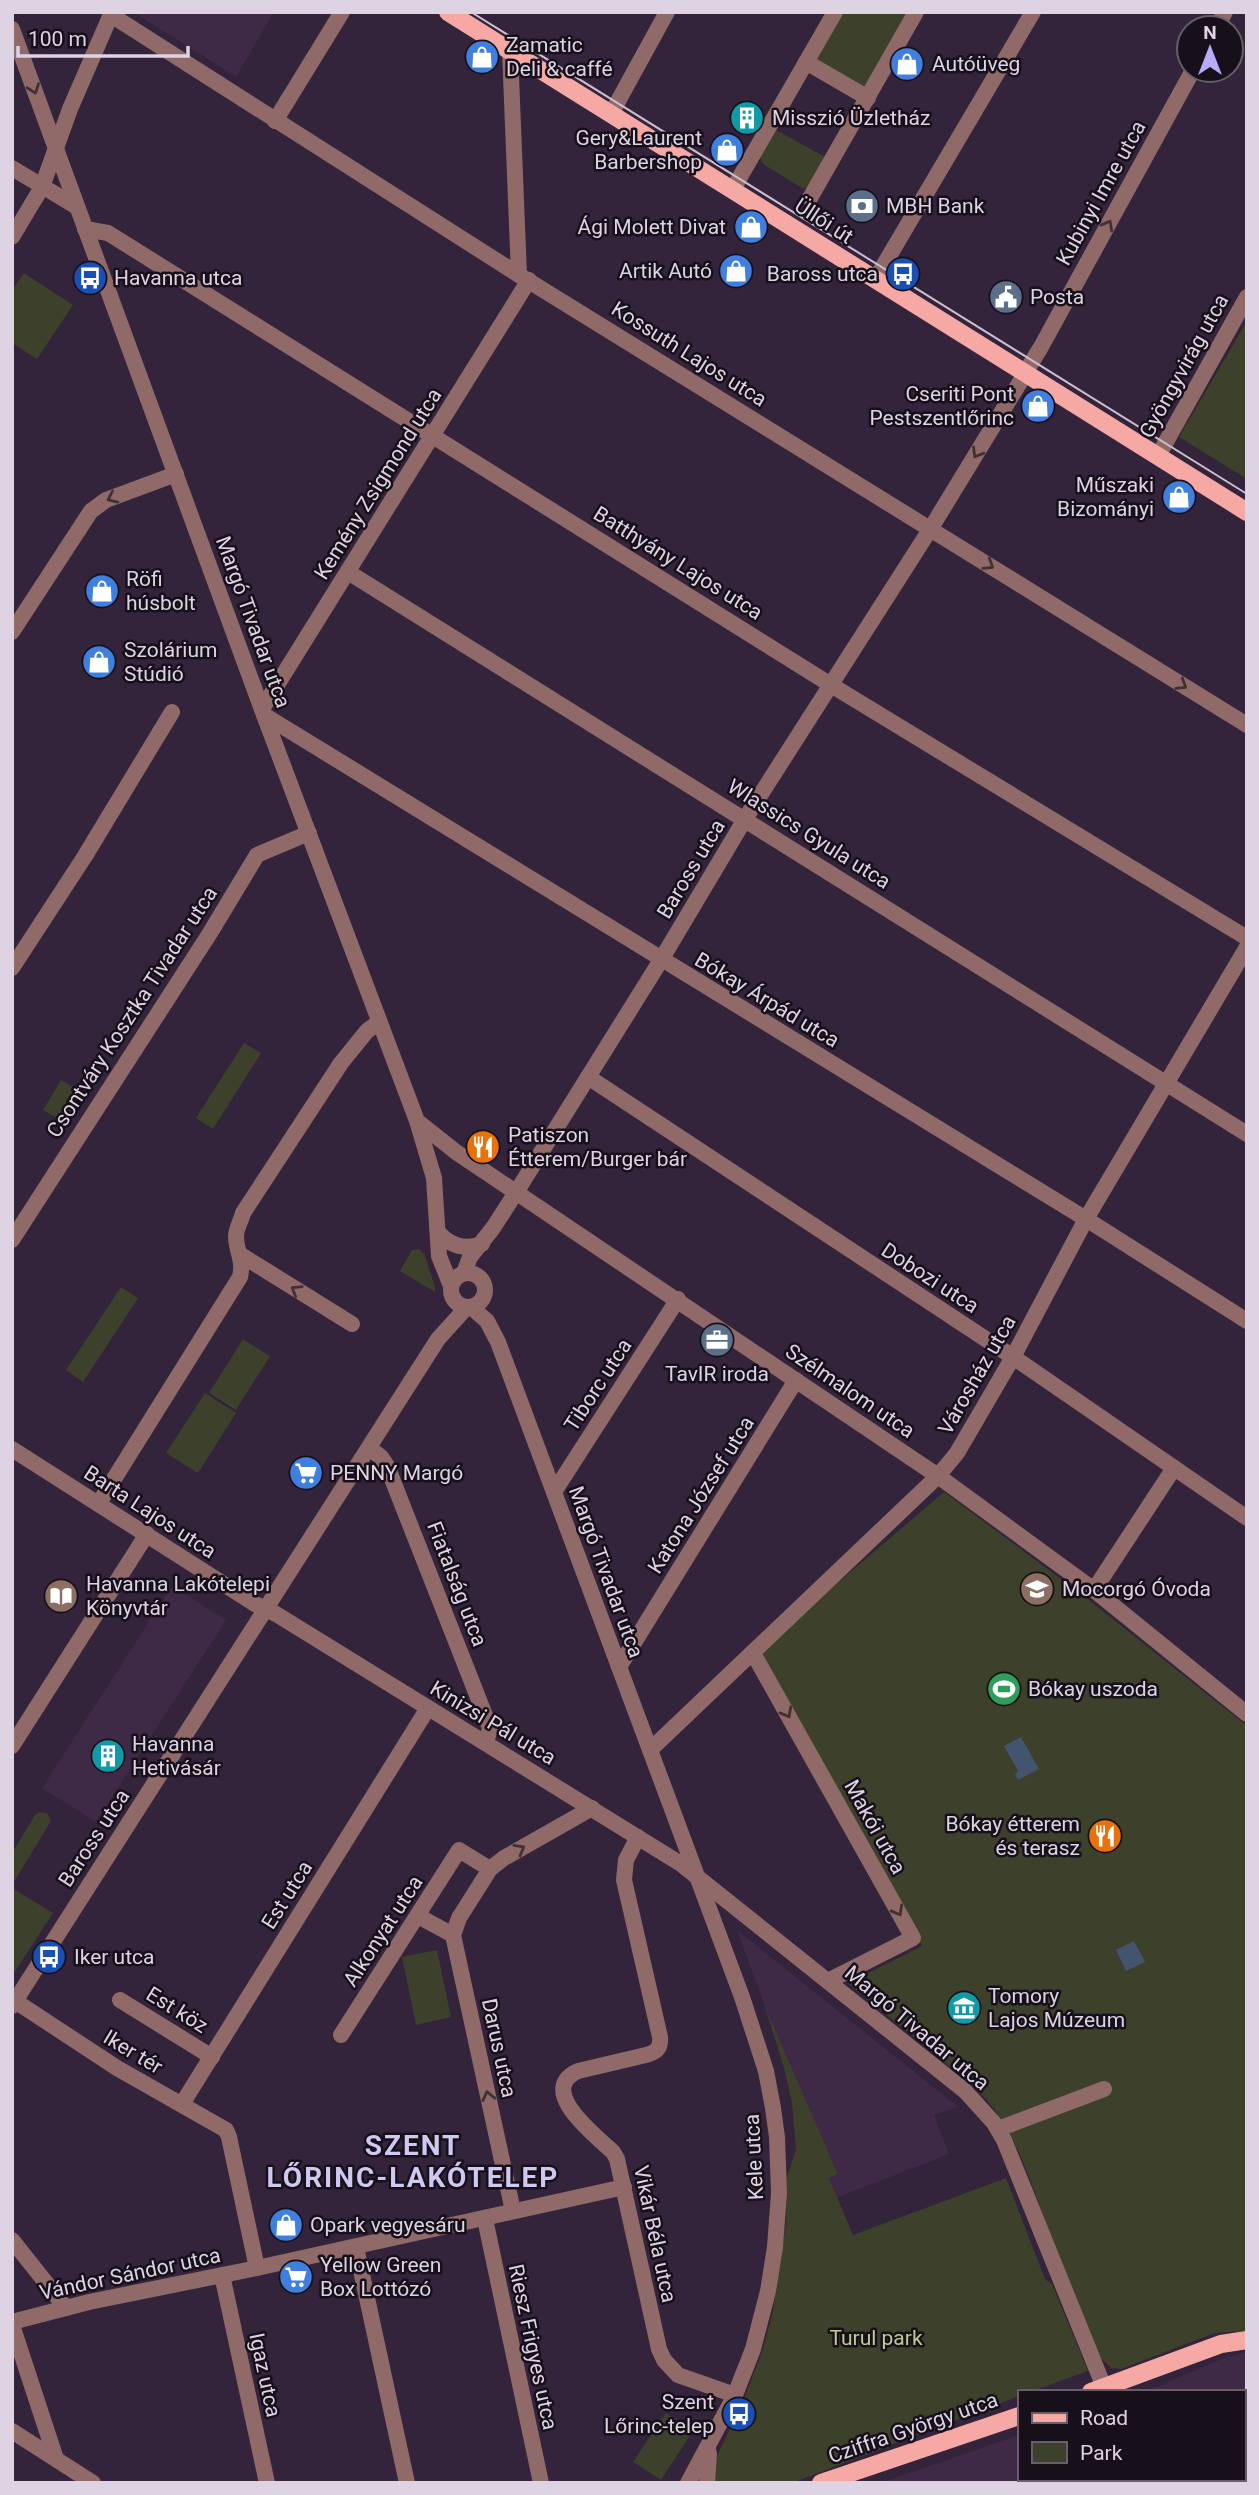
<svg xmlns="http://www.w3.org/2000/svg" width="1259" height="2495" font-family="Roboto,sans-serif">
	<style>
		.built { fill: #3e2947 }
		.green { fill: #3d402b }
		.water { fill: #43546f }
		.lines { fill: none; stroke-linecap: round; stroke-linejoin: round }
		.minor { stroke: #906a68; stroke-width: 16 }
		.major { stroke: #f6a8a4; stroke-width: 18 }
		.tram { stroke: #cabecf; stroke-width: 2 }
		.oneway { stroke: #413035 }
		.labels { text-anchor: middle; stroke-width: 5; stroke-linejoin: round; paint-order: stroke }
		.poi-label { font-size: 21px; fill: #ded3e3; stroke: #17101a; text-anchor: start }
		.street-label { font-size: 21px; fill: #ded3e3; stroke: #17101a }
		.park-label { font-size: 21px; fill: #c1cb8f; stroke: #17101a }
		.district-label { font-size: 28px; font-weight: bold; letter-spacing: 2px; fill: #cec8f3; stroke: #17101a }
	</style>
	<rect width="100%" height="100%" fill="#33233b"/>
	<g class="built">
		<path d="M133,12H274L236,77Z"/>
		<path d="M172,1586L226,1620L96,1822L42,1788Z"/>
		<path d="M737,1930L958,2107L934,2115L949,2154L836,2198L829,2178L838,2174L764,2004Z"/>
		<path d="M1247,2352V2483H880L1019,2435V2479H1243V2392H1145L1226,2357Z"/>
	</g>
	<g class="green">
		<path d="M842,12H911L869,87L860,89L816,63L817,57Z"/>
		<path d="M774,129L827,158L808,189L802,188L763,164L759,155Z"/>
		<path d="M24,273L73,305L37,359L12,343V290Z"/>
		<path d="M1247,321V479L1179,437Z"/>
		<path d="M244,1043L261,1053L213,1129L196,1118Z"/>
		<path d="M61,1080L83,1093L65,1123L43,1110Z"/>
		<path d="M419,1249L425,1255C427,1266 436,1285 435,1292L400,1271L412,1250Z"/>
		<path d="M121,1287L138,1298L83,1382L66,1370Z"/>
		<path d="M243,1339L270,1356L236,1410L209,1393Z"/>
		<path d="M205,1393L236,1413L198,1473L166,1453Z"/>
		<path d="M944,1492L1085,1597L1247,1726V2331L1215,2333L1121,2369L1111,2368L1093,2351C1077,2308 1061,2266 1046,2223C1027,2174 1014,2123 973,2086L848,1983L922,1946L760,1649Z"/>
		<path d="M40,1812L47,1813L51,1821L12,1885V1853L35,1815Z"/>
		<path d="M12,1888L53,1913L12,1976Z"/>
		<path d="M437,1950L451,2017L416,2025L402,1957Z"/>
		<path d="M764,2004L838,2174L829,2178L853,2235L1006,2178L1045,2279L1052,2284L1088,2371L1030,2392H1019V2396L792,2483H715L714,2462L741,2406L761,2355L772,2316L786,2223L787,2177L796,2149L792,2103L784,2068Z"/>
		<path d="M666,2413L693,2431L661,2480L633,2462Z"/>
	</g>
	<g class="water">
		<path d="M1021,1737L1039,1769L1018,1780L1015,1774L1018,1771L1004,1746Z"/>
		<path d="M1134,1941L1145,1962L1126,1971L1116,1950Z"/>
	</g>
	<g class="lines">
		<g class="minor">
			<path d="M111,15L519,275L1247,725"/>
			<path d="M1216,28L1225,12"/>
			<path d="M12,29L264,715L417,1121L434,1178L439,1256L451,1286"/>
			<path d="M510,51L519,275"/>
			<path d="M806,62L868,98"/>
			<path d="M611,114L667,12"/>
			<path d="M275,121L342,12"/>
			<path d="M12,168L77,207"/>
			<path d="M733,189L835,12"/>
			<path d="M810,198L916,12"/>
			<path d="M85,229L108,233L831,685L1247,938"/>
			<path d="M12,237L42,187L70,109L112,12"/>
			<path d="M875,280L1033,12"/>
			<path d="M1025,373L1041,347L1193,70"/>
			<path d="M1158,456L1247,297"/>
			<path d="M348,572L1247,1134"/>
			<path d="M12,632L91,511L106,500L176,474"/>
			<path d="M262,709L529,280"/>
			<path d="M264,715L1086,1219L1247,1321"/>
			<path d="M12,968L85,856L172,712"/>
			<path d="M588,1077L1013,1357L1247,1518"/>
			<path d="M417,1121L456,1152L938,1476L1094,1590L1247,1714"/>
			<path d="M438,1232C450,1246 464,1250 482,1244"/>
			<path d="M12,1240L210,933L257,855L309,833"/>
			<path d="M241,1255L352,1324"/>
			<path d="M464,1273L470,1257L493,1228L517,1191L661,960L745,819L931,528L1025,374"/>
			<circle cx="468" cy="1290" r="17"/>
			<path d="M471,1307L487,1321L498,1342L742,1997L766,2071L773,2108L777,2137L779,2193L775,2247L768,2291L753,2349L735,2395L688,2483"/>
			<path d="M369,1448L381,1457L387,1466L490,1728L486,1743"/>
			<path d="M12,1449L255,1604L276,1614L681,1864L965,2091L994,2123L1004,2140L1106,2392"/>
			<path d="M554,1492L678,1299"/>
			<path d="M99,1503L240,1277C244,1259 236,1252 236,1236C236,1229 241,1221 243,1213L341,1063L367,1031L379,1022"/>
			<path d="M1094,1590L1174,1468"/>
			<path d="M753,1653L913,1938L828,1981"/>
			<path d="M619,1667L796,1380"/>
			<path d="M12,1746L147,1534"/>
			<path d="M650,1750L938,1476L957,1453L1013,1357L1086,1219L1247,947"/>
			<path d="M638,1837L626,1860L624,1880L660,2037C661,2048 657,2052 646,2055L578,2071C536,2090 595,2135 613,2152L617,2159L659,2349L664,2360L678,2375L735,2395"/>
			<path d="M418,1916L453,1935"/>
			<path d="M120,2000L212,2057"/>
			<path d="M15,2001L117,2068L226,2130L229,2137L257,2268"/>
			<path d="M12,2006L438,1339L467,1307"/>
			<path d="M341,2035L459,1850L490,1869"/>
			<path d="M182,2104L428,1708"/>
			<path d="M998,2129L1104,2089"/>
			<path d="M513,2211L453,1935L459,1918L490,1869L504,1858L592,1808"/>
			<path d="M485,2219L541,2483"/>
			<path d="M12,2240L66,2308"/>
			<path d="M356,2247L407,2483"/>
			<path d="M222,2275L267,2483"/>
			<path d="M12,2322L89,2302L257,2268L624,2187"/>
			<path d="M12,2325L56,2459"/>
			<path d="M12,2431L93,2483"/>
			<path d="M1122,2479L1123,2483"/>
			<path d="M707,2483L709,2453"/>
		</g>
		<g class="major">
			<path d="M448,12L1247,512"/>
			<path d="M1091,2392L1221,2344L1247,2340"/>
			<path d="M821,2483L1019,2416"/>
		</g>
		<path class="tram" d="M471,12L1247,494"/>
	</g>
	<defs><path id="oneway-chevron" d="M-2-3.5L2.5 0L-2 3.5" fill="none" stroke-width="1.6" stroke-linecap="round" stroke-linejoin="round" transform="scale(1.75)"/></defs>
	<g class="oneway">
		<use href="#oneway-chevron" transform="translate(34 89) rotate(70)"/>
		<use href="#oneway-chevron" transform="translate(1108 225) rotate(-61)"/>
		<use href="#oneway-chevron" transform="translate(977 453) rotate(121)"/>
		<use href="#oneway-chevron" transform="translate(112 498) rotate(155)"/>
		<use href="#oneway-chevron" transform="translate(989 565) rotate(32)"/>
		<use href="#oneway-chevron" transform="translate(1182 685) rotate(32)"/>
		<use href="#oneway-chevron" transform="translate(296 1290) rotate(-148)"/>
		<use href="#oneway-chevron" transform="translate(787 1713) rotate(61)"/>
		<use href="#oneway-chevron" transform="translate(520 1849) rotate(-30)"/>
		<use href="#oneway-chevron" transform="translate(898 1911) rotate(61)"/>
		<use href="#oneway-chevron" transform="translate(488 2096) rotate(-102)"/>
	</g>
	<defs>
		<g id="shop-disc" transform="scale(1.75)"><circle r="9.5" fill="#3f7fe0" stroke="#17101a"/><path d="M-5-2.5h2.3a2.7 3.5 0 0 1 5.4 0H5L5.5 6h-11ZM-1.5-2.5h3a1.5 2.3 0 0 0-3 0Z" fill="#fff"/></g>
		<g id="building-disc" transform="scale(1.75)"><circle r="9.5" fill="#0f9aa8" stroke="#17101a"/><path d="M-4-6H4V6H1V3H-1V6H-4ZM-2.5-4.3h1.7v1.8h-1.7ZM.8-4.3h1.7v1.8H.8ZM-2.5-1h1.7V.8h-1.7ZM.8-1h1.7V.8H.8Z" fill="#fff"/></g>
		<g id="bank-disc" transform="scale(1.75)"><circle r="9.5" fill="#5c6f8a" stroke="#17101a"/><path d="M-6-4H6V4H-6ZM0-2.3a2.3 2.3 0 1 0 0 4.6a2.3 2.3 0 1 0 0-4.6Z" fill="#fff"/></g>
		<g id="bus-disc" transform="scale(1.75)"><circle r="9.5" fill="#1a4fb4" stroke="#17101a"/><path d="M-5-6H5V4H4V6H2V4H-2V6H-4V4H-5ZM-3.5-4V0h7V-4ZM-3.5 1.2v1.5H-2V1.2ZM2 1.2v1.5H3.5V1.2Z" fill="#fff"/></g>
		<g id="civic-disc" transform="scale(1.75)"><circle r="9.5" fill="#5c6f8a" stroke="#17101a"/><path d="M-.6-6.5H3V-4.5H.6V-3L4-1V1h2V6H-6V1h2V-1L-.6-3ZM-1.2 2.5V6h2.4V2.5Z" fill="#fff"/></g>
		<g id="restaurant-disc" transform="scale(1.75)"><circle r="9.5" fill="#e8710a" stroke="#17101a"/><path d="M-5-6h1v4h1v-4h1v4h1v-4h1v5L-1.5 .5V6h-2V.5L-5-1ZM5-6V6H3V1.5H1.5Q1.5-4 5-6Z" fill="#fff"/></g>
		<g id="office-disc" transform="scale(1.75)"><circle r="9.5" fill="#5c6f8a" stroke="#17101a"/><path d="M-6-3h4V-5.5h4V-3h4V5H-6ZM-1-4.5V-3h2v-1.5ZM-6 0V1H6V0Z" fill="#fff"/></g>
		<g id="supermarket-disc" transform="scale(1.75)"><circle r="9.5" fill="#3f7fe0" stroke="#17101a"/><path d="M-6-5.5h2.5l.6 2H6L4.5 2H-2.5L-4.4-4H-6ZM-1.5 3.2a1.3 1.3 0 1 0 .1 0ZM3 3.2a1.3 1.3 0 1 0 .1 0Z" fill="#fff"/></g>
		<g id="school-disc" transform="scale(1.75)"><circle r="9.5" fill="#8d6e63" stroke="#17101a"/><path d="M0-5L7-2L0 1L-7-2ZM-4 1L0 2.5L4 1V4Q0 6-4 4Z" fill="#fff"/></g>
		<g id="library-disc" transform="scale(1.75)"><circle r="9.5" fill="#8d6e63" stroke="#17101a"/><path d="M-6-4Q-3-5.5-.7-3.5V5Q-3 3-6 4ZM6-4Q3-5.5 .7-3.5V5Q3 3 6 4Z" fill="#fff"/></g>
		<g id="stadium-disc" transform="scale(1.75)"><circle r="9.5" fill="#2e9e5b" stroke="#17101a"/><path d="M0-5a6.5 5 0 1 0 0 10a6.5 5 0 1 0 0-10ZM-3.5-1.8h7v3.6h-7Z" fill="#fff"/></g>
		<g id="museum-disc" transform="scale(1.75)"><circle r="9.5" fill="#0f9aa8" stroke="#17101a"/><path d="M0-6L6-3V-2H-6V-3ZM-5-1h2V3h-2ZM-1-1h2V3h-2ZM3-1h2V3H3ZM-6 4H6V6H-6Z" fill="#fff"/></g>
	</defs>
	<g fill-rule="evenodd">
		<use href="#shop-disc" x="482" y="57"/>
		<use href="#shop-disc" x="907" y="64"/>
		<use href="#building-disc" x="747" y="118"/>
		<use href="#shop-disc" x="727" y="150"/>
		<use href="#bank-disc" x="862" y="206"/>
		<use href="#shop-disc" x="751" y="227"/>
		<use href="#shop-disc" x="736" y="271"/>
		<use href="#bus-disc" x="903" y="274"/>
		<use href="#bus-disc" x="90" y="278"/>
		<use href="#civic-disc" x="1006" y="297"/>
		<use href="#shop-disc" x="1038" y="406"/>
		<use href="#shop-disc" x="1179" y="497"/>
		<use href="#shop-disc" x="102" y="591"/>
		<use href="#shop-disc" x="99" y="662"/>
		<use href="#restaurant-disc" x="483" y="1147"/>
		<use href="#office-disc" x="717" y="1340"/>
		<use href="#supermarket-disc" x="306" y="1473"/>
		<use href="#school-disc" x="1037" y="1589"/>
		<use href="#library-disc" x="61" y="1596"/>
		<use href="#stadium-disc" x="1004" y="1689"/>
		<use href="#building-disc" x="108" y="1756"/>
		<use href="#restaurant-disc" x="1105" y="1836"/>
		<use href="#bus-disc" x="49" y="1957"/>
		<use href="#museum-disc" x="964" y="2008"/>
		<use href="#shop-disc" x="286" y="2225"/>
		<use href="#supermarket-disc" x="296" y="2277"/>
		<use href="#bus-disc" x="739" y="2414"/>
	</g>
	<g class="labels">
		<g class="poi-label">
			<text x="506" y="52">Zamatic<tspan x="506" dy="24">Deli &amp; caffé</tspan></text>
			<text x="932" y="71">Autóüveg</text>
			<text x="772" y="125">Misszió Üzletház</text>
			<text x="702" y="145" text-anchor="end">Gery&amp;Laurent<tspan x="702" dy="24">Barbershop</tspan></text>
			<text x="886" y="213">MBH Bank</text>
			<text x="726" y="234" text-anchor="end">Ági Molett Divat</text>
			<text x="712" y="278" text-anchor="end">Artik Autó</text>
			<text x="878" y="281" text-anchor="end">Baross utca</text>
			<text x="114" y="285">Havanna utca</text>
			<text x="1030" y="304">Posta</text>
			<text x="1014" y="401" text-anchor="end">Cseriti Pont<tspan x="1014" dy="24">Pestszentlőrinc</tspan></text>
			<text x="1154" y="492" text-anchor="end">Műszaki<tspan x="1154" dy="24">Bizományi</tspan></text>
			<text x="126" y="586">Röfi<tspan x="126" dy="24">húsbolt</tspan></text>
			<text x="124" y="657">Szolárium<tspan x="124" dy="24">Stúdió</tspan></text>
			<text x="508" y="1142">Patiszon<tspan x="508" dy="24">Étterem/Burger bár</tspan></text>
			<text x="717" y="1381" text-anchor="middle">TavIR iroda</text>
			<text x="330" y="1480">PENNY Margó</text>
			<text x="86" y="1591">Havanna Lakótelepi<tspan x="86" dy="24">Könyvtár</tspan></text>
			<text x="1062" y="1596">Mocorgó Óvoda</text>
			<text x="1028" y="1696">Bókay uszoda</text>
			<text x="132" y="1751">Havanna<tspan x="132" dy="24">Hetivásár</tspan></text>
			<text x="1080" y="1831" text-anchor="end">Bókay étterem<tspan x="1080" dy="24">és terasz</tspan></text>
			<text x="74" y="1964">Iker utca</text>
			<text x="988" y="2003">Tomory<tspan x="988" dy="24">Lajos Múzeum</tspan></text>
			<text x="310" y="2232">Opark vegyesáru</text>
			<text x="320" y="2272">Yellow Green<tspan x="320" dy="24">Box Lottózó</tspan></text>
			<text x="714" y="2409" text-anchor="end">Szent<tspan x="714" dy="24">Lőrinc-telep</tspan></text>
		</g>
		<g class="street-label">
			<text transform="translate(1101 193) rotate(-61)" y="7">Kubinyi Imre utca</text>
			<text transform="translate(824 221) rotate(33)" y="7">Üllői út</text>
			<text transform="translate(689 354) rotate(32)" y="7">Kossuth Lajos utca</text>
			<text transform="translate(1184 366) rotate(-61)" y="7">Gyöngyvirág utca</text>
			<text transform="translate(378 484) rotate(-58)" y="7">Kemény Zsigmond utca</text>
			<text transform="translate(678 563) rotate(32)" y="7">Batthyány Lajos utca</text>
			<text transform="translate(253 622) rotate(70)" y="7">Margó Tivadar utca</text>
			<text transform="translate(809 834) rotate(32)" y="7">Wlassics Gyula utca</text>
			<text transform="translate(691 869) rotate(-59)" y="7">Baross utca</text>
			<text transform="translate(767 1000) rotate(31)" y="7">Bókay Árpád utca</text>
			<text transform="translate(132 1012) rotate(-57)" y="7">Csontváry Kosztka Tivadar utca</text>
			<text transform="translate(930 1278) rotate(33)" y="7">Dobozi utca</text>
			<text transform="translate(977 1375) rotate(-60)" y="7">Városház utca</text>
			<text transform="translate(598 1385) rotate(-57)" y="7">Tiborc utca</text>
			<text transform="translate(850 1391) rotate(34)" y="7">Szélmalom utca</text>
			<text transform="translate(701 1495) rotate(-58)" y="7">Katona József utca</text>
			<text transform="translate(150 1512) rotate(33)" y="7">Barta Lajos utca</text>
			<text transform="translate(606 1572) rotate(70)" y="7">Margó Tivadar utca</text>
			<text transform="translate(457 1584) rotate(69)" y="7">Fiatalság utca</text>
			<text transform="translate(493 1723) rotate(31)" y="7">Kinizsi Pál utca</text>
			<text transform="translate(875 1827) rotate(61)" y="7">Makói utca</text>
			<text transform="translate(94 1838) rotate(-57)" y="7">Baross utca</text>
			<text transform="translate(287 1895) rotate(-58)" y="7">Est utca</text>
			<text transform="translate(383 1931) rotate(-57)" y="7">Alkonyat utca</text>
			<text transform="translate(177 2010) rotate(32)" y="7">Est köz</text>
			<text transform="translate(917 2028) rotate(40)" y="7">Margó Tivadar utca</text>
			<text transform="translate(499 2048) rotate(78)" y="7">Darus utca</text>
			<text transform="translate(133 2052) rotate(31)" y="7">Iker tér</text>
			<text transform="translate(754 2157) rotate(-93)" y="7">Kele utca</text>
			<text transform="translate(655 2234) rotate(78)" y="7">Vikár Béla utca</text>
			<text transform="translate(130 2274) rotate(-12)" y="7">Vándor Sándor utca</text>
			<text transform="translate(533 2347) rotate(78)" y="7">Riesz Frigyes utca</text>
			<text transform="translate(265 2375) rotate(78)" y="7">Igaz utca</text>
			<text transform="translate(913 2428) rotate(-19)" y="7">Cziffra György utca</text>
		</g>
		<g class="park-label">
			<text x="876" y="2345">Turul park</text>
		</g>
		<g class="district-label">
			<text x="413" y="2155">SZENT<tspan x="413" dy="32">LŐRINC-LAKÓTELEP</tspan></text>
		</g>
	</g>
	<rect width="1259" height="2495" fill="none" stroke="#ded3e3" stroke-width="28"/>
	<rect x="1018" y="2390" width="228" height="91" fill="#17101a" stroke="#675e6a" stroke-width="2"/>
	<rect x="1032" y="2413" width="35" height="10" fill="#f6a8a4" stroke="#675e6a" stroke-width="2"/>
	<text x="1080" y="2425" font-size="21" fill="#ded3e3">Road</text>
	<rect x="1032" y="2442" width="35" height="21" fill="#3d402b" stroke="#675e6a" stroke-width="2"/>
	<text x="1080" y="2460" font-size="21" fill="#ded3e3">Park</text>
	<g transform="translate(1210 49)"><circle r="33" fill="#17101a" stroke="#675e6a" stroke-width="2"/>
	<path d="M0-5L12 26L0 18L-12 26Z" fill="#b8abf7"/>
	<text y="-10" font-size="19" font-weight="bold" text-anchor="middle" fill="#ded3e3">N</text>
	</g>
	<path d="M18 46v10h170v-10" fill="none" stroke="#ded3e3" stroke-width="3.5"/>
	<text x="28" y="46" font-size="21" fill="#ded3e3" stroke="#17101a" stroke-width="5" paint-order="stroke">100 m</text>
</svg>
